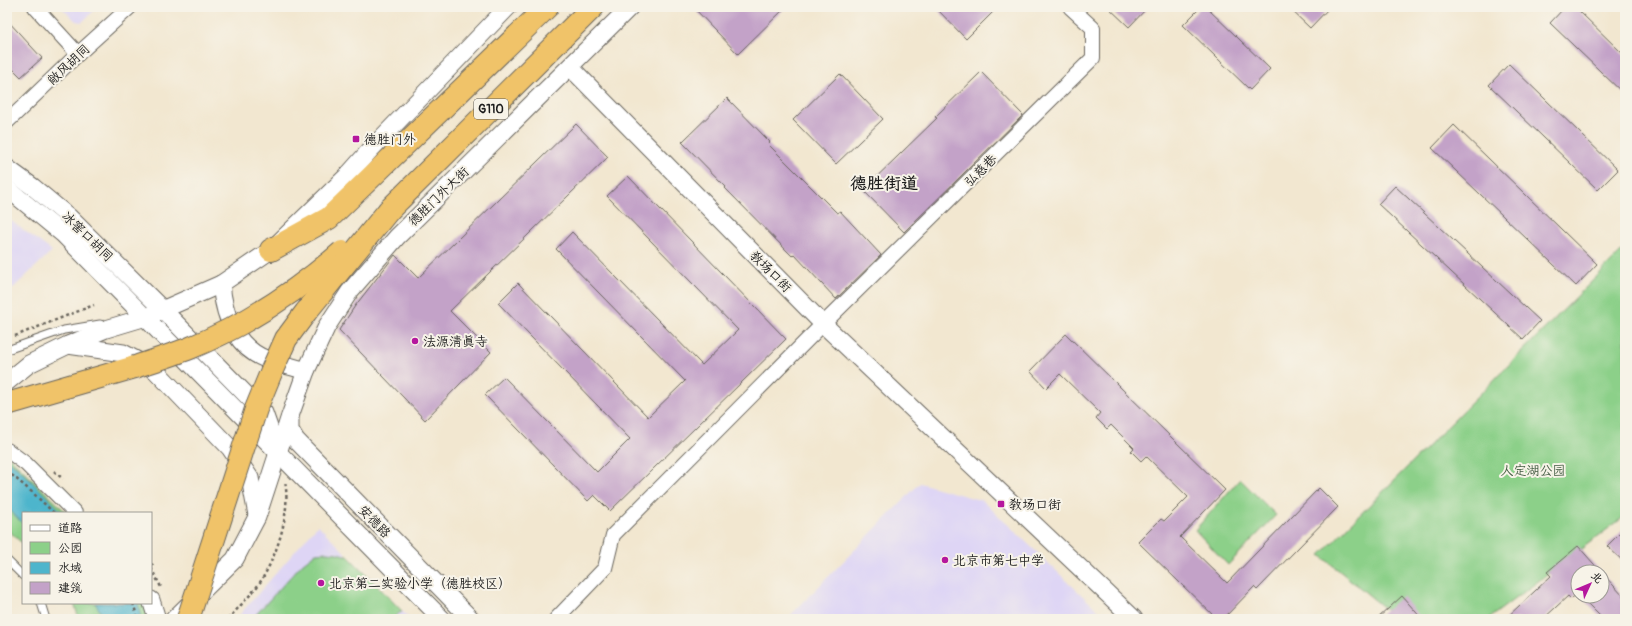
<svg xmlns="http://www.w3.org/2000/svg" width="1632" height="626" font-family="Pangolin,'LXGW WenKai TC',sans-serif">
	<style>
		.built { fill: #ded5f5 }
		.green { fill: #8cd089; stroke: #547652 }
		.water { fill: #4eb5cc; stroke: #356874 }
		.building { fill: #c3a2c8 }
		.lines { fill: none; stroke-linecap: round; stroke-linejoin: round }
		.service-casing { stroke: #67635b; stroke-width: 9 }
		.minor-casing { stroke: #67635b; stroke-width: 16 }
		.tertiary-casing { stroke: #67635b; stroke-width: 19 }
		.trunk-casing { stroke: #67635b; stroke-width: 24 }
		.path { stroke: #67635b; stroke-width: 2.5; stroke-dasharray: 3 3; stroke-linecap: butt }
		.service { stroke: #fff; stroke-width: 7 }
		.minor { stroke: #fff; stroke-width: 14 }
		.tertiary { stroke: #fff; stroke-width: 17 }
		.trunk { stroke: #f0c369; stroke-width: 22 }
		.trunk-bridge-casing { stroke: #67635b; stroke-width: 24; stroke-linecap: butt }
		.trunk-bridge { stroke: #f0c369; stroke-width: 22 }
		.poi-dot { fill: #b5179e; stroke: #f7f3e8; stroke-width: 1.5 }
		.labels { text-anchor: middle; stroke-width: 4; stroke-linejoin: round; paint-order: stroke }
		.shield { fill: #f7f3e8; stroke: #5e5c59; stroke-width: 1 }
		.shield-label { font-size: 12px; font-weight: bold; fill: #1c1c1c }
		.street-label { font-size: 13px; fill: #1c1c1c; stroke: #f7f3e8 }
		.poi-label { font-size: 13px; fill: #1c1c1c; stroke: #f7f3e8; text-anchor: start }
		.park-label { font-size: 13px; fill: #435b42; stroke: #f7f3e8 }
		.district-label { font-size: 17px; font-weight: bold; fill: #1c1c1c; stroke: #f7f3e8 }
	</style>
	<rect width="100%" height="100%" fill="#f7f3e8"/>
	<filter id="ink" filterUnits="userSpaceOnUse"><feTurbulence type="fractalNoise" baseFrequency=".025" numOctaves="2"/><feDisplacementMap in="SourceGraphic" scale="8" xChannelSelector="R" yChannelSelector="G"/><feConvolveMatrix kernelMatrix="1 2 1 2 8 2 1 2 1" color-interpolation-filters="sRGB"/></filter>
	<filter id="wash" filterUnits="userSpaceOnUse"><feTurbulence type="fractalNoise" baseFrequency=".012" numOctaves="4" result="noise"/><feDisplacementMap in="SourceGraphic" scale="16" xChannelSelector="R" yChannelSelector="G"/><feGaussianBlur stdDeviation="0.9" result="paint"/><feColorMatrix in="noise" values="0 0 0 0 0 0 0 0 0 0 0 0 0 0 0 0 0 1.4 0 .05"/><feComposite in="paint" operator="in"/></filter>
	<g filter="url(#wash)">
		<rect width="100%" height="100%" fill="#f2e7d0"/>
		<g class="built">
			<path d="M61,7H98L82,22L76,21Z"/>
			<path d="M7,218L52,251L7,294Z"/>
			<path d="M920,483L983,501L1107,619H787Z"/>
			<path d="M318,525L410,619H236Z"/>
		</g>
		<g class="green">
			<path d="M1625,248V516L1488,619H1398L1320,555Z"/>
			<path d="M7,455L67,513H23V544L7,529Z"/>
			<path d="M1240,479L1276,515L1228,565L1195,530Z"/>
			<path d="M327,552L337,553L348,556L402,611L392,619H252L302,564L316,553Z"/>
			<path d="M74,603H146L150,619H79Z"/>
		</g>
		<g class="water">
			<path d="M7,460L17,467L63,513H23V524L7,507Z"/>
			<path d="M95,603H138L141,619H105Z"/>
		</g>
		<g id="blocks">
			<g class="building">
				<path d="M693,7H786L738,54Z"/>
				<path d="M935,7H998L966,39Z"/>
				<path d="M1108,7H1148L1129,27Z"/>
				<path d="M1201,7H1206L1270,69L1250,90L1183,25Z"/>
				<path d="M1288,7H1330L1310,28Z"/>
				<path d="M1565,7H1575L1625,56V95L1550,23Z"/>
				<path d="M7,20L42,58L21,77L7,63Z"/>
				<path d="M1509,64L1618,170L1598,190L1489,85Z"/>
				<path d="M981,72L1023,115L904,232L863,190L937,118L935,117Z"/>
				<path d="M840,74L883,119L836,164L793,120Z"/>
				<path d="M727,98L770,142L768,144L837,213L840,211L881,255L836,299L794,254L792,256L725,188L726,187L682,142Z"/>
				<path d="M576,124L608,157L450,311L491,352L425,420L339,330L355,306L395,255L418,278Z"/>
				<path d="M1454,125L1597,264L1576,286L1432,148Z"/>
				<path d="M628,176L786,339L610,511L594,495L588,501L485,395L504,377L597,472L630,439L498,303L518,283L648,417L685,381L556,249L572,232L702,365L738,330L607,196Z"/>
				<path d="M1395,186L1540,321L1523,339L1378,204Z"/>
				<path d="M1066,334L1225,490L1180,537L1227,583L1319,488L1338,507L1257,590L1254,587L1223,619H1217L1138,542L1161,519L1164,521L1188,497L1146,456L1141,461L1131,451L1134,448L1111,425L1107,429L1096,418L1100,413L1060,374L1046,388L1030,371Z"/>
				<path d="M1625,528V563L1607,546Z"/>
				<path d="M1578,546L1601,572H1578V593L1571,599L1568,596L1543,619H1505L1551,576L1547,572Z"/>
				<path d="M1602,573L1625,598V619H1603L1580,596H1602Z"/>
				<path d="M1402,596L1422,619H1377Z"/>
			</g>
		</g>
	</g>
	<g filter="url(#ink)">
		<use href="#blocks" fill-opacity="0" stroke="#67635b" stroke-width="1"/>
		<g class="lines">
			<g class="service-casing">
				<g id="service">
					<path d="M7,350L64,330L100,324"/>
					<path d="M7,560L23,576"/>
					<path d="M41,603L46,619"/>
				</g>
			</g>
			<g class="minor-casing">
				<g id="minor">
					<path d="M35,7L78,54"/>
					<path d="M7,122L78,54L130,7"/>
					<path d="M7,450L26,464L75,513"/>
					<path d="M556,619L605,568L613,535L823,324L1093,58V28L1070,7"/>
				</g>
			</g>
			<g class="tertiary-casing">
				<g id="tertiary">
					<path d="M570,67L823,324L1134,619"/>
					<path d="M7,168L33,187L69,217L163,310L264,413L276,447"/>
					<path d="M7,188L64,235L442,619"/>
					<path d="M221,284C224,315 235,348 268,360C280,364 294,367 306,371"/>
					<path d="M68,345L123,353L155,370L230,448L250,478L257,515"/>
					<path d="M7,382L29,364L68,345L106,329L146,317L221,284L271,250L347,176L371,149L508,7"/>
					<path d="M290,417V430L296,440L471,619"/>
					<path d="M151,600L157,619"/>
					<path d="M174,619L235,559L257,517L290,416L306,371L327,326L350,291L397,237L630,7"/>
				</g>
			</g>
			<g class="trunk-casing">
				<g id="trunk">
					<path d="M389,210L593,7"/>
					<path d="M271,250L329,218L547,7"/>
					<path d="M7,404L135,367"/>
				</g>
			</g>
			<g class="path">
				<path d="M15,336L94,305"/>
				<path d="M7,471L33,493L54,513"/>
				<path d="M54,471L63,479"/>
				<path d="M151,566L155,562"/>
				<path d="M151,568L162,589"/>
				<path d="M133,603L138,619"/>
				<path d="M228,619C238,608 250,596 259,584C277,556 291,514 285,481"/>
			</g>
			<use href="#service" class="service"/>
			<use href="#minor" class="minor"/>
			<use href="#tertiary" class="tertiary"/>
			<use href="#trunk" class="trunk"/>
			<g class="trunk-bridge-casing">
				<g id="trunk-bridge">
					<path d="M135,367C153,361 172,355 190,348C246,325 296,292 342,252"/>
					<path d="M188,619L256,409L272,370L286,339L306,312L389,210"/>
				</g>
			</g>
			<use href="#trunk-bridge" class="trunk-bridge"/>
		</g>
	</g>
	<g class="poi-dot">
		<rect x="352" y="135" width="8" height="8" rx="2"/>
		<circle cx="415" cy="341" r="4"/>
		<rect x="997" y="500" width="8" height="8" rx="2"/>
		<circle cx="945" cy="560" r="4"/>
		<circle cx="321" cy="583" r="4"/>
	</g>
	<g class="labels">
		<rect class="shield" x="474" y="99" width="34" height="20" rx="3"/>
		<g class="shield-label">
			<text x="491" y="113">G110</text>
		</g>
		<g class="street-label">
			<text transform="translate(68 64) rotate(-43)" y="5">敞风胡同</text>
			<text transform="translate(980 170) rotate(-45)" y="5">弘慈巷</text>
			<text transform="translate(438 196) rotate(-44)" y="5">德胜门外大街</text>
			<text transform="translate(88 236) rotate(44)" y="5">冰窖口胡同</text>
			<text transform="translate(771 271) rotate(45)" y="5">教场口街</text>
			<text transform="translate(375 521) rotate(46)" y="5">安德路</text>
		</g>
		<g class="poi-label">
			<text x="364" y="144">德胜门外</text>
			<text x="423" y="346">法源清真寺</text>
			<text x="1009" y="509">教场口街</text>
			<text x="953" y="565">北京市第七中学</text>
			<text x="329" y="588">北京第二实验小学（德胜校区）</text>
		</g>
		<g class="park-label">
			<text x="1533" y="475">人定湖公园</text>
		</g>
		<g class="district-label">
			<text x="884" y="189">德胜街道</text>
		</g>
	</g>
	<rect width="1632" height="626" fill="none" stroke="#f7f3e8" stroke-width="24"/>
	<rect x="22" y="512" width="130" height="92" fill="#f7f3e8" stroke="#9f9d96"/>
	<rect x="30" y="525" width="20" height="6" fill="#ffffff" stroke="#9f9d96"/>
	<text x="58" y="532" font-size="12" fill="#1c1c1c">道路</text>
	<rect x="30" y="542" width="20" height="12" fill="#8cd089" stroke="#9f9d96"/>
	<text x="58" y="552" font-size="12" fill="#1c1c1c">公园</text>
	<rect x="30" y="562" width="20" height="12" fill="#4eb5cc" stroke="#9f9d96"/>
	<text x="58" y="572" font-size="12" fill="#1c1c1c">水域</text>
	<rect x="30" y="582" width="20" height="12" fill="#c3a2c8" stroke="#9f9d96"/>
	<text x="58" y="592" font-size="12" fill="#1c1c1c">建筑</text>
	<g transform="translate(1590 584) rotate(46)"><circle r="19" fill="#f7f3e8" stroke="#9f9d96"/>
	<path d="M0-3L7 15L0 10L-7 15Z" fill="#b5179e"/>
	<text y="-6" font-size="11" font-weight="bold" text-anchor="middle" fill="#1c1c1c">北</text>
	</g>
</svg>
